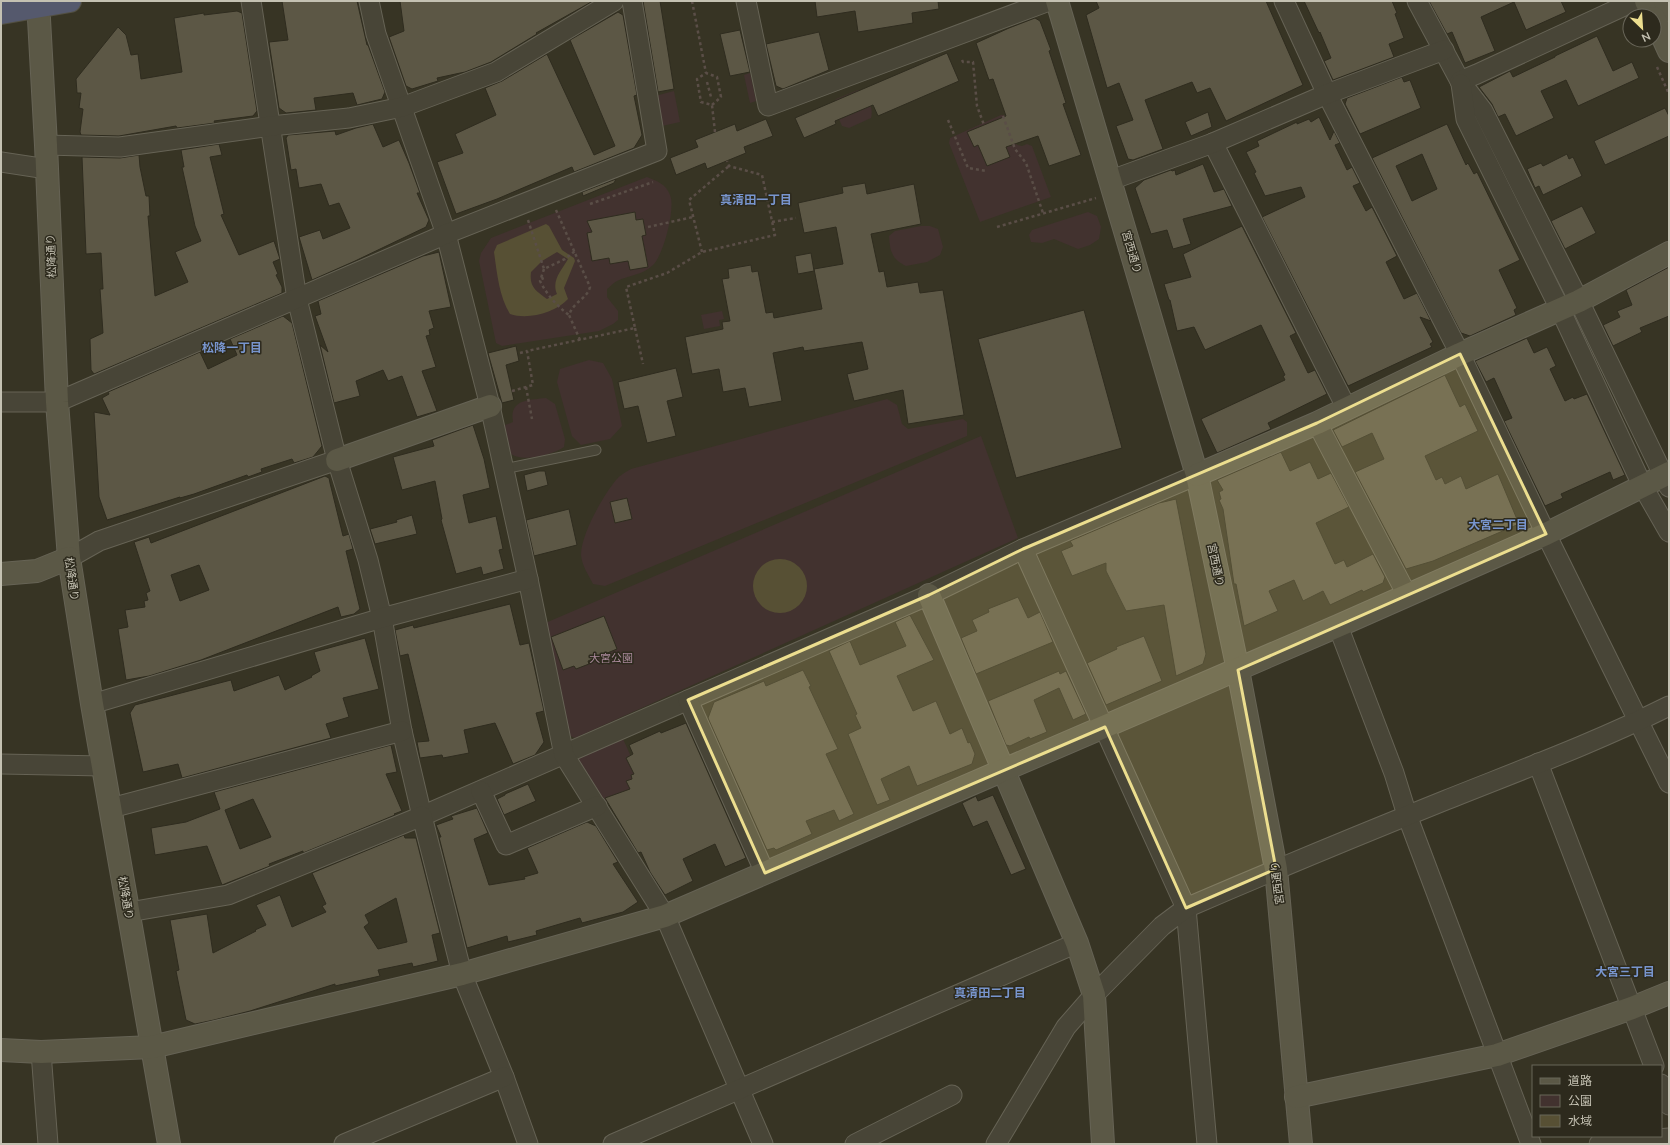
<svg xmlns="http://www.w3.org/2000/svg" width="1670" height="1145" font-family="Mulish,'Noto Sans JP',sans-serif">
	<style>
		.green { fill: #42322f }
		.water { fill: #575034; fill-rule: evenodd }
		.building { fill: #5c5745; stroke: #2f2c1f; fill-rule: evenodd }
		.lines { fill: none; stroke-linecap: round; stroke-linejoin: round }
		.lane-casing { stroke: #666355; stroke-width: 11 }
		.street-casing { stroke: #666355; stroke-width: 21 }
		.secondary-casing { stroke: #666355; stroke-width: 24 }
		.highway-casing { stroke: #535042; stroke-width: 24 }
		.path { stroke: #5a4e47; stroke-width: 2.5; stroke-dasharray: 3 3; stroke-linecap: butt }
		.lane { stroke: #484537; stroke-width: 9 }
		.street { stroke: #484537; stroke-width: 19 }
		.secondary { stroke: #5b5846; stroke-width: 22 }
		.highway { stroke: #55596d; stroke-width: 22 }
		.marked { fill: #ecde8f; fill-opacity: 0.2; stroke: #ecde8f; stroke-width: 3; stroke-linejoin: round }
		.labels { text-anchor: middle; stroke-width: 3; stroke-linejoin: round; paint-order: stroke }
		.street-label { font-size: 11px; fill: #c4c1b2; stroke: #2d2a1d }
		.park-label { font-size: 11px; fill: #a9899a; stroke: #2d2a1d }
		.neighbourhood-label { font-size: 12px; font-weight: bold; fill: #7895ce; stroke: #2d2a1d }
	</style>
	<rect width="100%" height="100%" fill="#373424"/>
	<g class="green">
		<path d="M750,73L756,101L750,103L744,75Z"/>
		<path d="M858,90C867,95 874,107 871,118L849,128L842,126L833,105L836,99Z"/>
		<path d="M674,91L680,122L662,126L655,96Z"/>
		<path d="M1001,115H1004L1017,145L1022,146L1027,144L1032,146L1051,197L980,222L949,143L950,138Z"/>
		<path d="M647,177C657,181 666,184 670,195C676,208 663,256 653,265C643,275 629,275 617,281C613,283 610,287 607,289V297L618,311V320L613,324L599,331L502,346L496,343L479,261L481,253L491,238Z"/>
		<path d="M1088,212L1097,216L1101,227L1099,239L1090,245L1078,249L1054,239L1042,243L1031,242L1029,235L1032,230Z"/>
		<path d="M921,226H930L938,229L943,247L940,255L927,262L906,266C892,259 890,252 889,236L895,231Z"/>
		<path d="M722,311L724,319L719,320L720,326L704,329L701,315Z"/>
		<path d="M589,360L603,363L612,379L622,426L610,439L581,445L572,436L557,382L560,369Z"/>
		<path d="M546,398L555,404L565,439L564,447C552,455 520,464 509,452L502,428L505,425L513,422C509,399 529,400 546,398Z"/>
		<path d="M887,399L897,405L902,424L908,429L963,419L967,422V436L605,586L593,584C588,574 582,566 581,555C581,534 603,496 616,480C620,475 626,472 631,469Z"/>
		<path d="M981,436L1018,538L575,738L566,734L543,624Z"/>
		<path d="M623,739L648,794H617L597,806L574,760Z"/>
	</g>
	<g class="water">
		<path d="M546,224L549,226L562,250L574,258L575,261L564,288L568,299C555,313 528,320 510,314C499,296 497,273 494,252L497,245ZM557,252L568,259C562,270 551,280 557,294L547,299C536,291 529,287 531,272L542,261Z"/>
		<circle cx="780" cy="586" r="27"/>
	</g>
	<g class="building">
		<path d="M282,1H357L367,45H368L385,92L382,99L357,105L353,93L314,98L316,110L286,113L279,108L269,42L288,40Z"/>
		<path d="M400,1H593L536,33L537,34L491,62L465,72L437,78L438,81L412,89L406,86L389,37L404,31Z"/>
		<path d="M643,1H660L674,89L658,92Z"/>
		<path d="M815,1H938L939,9L912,13L913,23L858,32L855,11L817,17Z"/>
		<path d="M1096,1H1266L1303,85L1226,121L1210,88L1197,93L1192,82L1145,100L1163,149L1133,160L1128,159L1116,126L1133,120L1119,83L1107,88L1086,15L1099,8Z"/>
		<path d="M1304,1H1392L1397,13L1395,14L1404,38L1389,44L1394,57L1333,80L1324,61L1331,58L1320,32L1319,33Z"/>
		<path d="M1429,1H1561L1566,12L1526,30L1514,2L1481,17L1495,51L1465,63L1452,32L1447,34Z"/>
		<path d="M237,11L242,13L257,111L253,116L214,121L215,123L177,128L176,126L119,136L81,135L80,132L83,109L79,108L81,93H77L76,79L118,27L126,35L131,55L138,54L141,79L182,72L174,18L204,13V15Z"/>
		<path d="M618,12L623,15L637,95L634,96L642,135L634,148L574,172L572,167L497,199L456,214L437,162L463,153L455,134L496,115L485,88L502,81L547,54L594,155L615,146L570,40Z"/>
		<path d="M1035,18L1040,21L1051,50L1049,51L1066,103L1063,104L1081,155L1049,166L1038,136L1006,147L1010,157L987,166L978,145L974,147L967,132L1006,116L993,79L989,80L976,43L1009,28Z"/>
		<path d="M740,30L750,72L730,76L720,34Z"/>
		<path d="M819,32L829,70L783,89L776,86L766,44Z"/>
		<path d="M1597,36L1613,71L1632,62L1639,78L1578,106L1566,80L1541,91L1554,118L1516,136L1505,114L1498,117L1492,104L1479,87L1510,71L1513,77L1555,57V56Z"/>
		<path d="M947,53L959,81L878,116L873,105L835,121L836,124L804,138L795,118Z"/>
		<path d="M1402,77L1404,82L1410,80L1421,108L1360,134L1345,104L1347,98Z"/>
		<path d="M1665,108L1669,116V136L1605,165L1594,141Z"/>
		<path d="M1208,112L1212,127L1191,136L1185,122Z"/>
		<path d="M1319,117L1330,140L1334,131L1340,143L1335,145L1347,170L1352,167L1360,183L1353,186L1366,211L1372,207L1397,256L1386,262L1404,299L1417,293L1431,321L1420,317L1433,342L1430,344L1432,347L1348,386L1262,217L1305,197L1301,187L1265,196L1254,173L1256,172L1246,152L1259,146L1257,141L1297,122V124L1309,119L1311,122Z"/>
		<path d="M766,119L773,136L744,147L746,153L707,169L705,163L676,175L670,158L698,147L695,140L735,124L737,131Z"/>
		<path d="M373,124L383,147L399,140L409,163L420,193H417L429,220L426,227L355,261L312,280L299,237L320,230L323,239L350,228L339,203L329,206L321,184L299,188L296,169L291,170L286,138L288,135L335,131L336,135L356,128Z"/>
		<path d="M1447,124L1466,165L1468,163L1474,174L1477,172L1520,260L1499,270L1517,308L1514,310L1516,315L1470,336L1461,333L1372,158ZM1422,154L1437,189L1412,201L1396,166Z"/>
		<path d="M219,144L222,155L210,157L224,214L221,215L239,255L274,241L280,259L273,262L278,274L276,275L282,287V293L94,374L91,370L90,339L103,333L100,289H103L101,253L86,254L82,157L120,158L139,155L140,167L146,196H149L150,216H148L155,296L188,282L175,252L201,241L195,226L182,167H184L181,150Z"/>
		<path d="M1567,154L1569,159L1573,157L1582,176L1543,195L1539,186L1535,188L1527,169L1541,163L1543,166Z"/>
		<path d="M1203,164L1214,192L1224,189L1232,206L1183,219L1191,244L1173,249L1167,230L1151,234L1135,188L1144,180L1171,170L1172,171L1175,170L1176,175Z"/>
		<path d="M616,179L614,183L583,196L582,192Z"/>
		<path d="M865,183L867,194L914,184L921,224L871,234L879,272L884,271L887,287L918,282L920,293L943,290L964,415L908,424L903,390L854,401L847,374L868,369L862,342L804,351L803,347L773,353L782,401L749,407L745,388L723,392L719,369L692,374L685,337L723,329L722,322L730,321L722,279L729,278L728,269L751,265L752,272L758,271L766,313L773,312L774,318L822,309L814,269L843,264L836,227L804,233L798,203L843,193L842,187Z"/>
		<path d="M1582,206L1596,233L1565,249L1551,221Z"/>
		<path d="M635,212L636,220L643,219L646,235L642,236L648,267L630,270L628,261L610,264L609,258L592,261L587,233L592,232L587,221Z"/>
		<path d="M1242,226L1296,333L1290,336L1308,373L1315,370L1327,394L1268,423L1271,429L1217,453L1201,419L1285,380L1283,376L1285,375L1261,325L1205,350L1194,327L1177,331L1170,300H1169L1164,284L1191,277L1183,254Z"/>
		<path d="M439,252L451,307L429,311L434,328L429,330L430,335L426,336L436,367L422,371L437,411L417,417L402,376L388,381L383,370L356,381L360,396L334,403L320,345L328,352L315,316L321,314L318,301L423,256Z"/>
		<path d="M811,253L814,271L798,274L795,256Z"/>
		<path d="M1669,267V316L1640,328L1642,332L1613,346L1603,325L1620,317L1617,311L1632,305L1626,290Z"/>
		<path d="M1084,310L1122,448L1016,478L978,339Z"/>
		<path d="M283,316L292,323L322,446L313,457L294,463L292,459L261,469L262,472L248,477L247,475L194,494L180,498V497L107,520L99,497L94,412L110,415L102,398L109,394L108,392L200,352L208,369L237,355L230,339Z"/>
		<path d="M1527,338L1534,353L1547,347L1556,366L1550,369L1565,401L1573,397L1574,399L1587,394L1625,475L1613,480L1610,472L1561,494L1563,498L1545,506L1504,421L1512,418L1494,378L1486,382L1475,361Z"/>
		<path d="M516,346L519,361L506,365L514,400L502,403L488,353Z"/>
		<path d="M676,368L683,397L667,401L676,436L647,443L638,406L624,409L618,382Z"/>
		<path d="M1445,375L1460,407L1465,404L1478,431L1425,456L1436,480L1442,477L1445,484L1461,476L1466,489L1498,474L1519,524L1433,561L1406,569L1355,472L1384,459L1372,433L1342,447L1333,430Z"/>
		<path d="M473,425L484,459L490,488L463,495L469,523L496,516L503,549L499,550L504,569L483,575L481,567L456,574L441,520L442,519L435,481L402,490L393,457L434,446L432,440Z"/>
		<path d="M1281,452L1290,471L1310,462L1318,479L1331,473L1349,507L1316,523L1335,564L1344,560L1347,567L1373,554L1385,577L1383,583L1363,592L1362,590L1330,605L1323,591L1303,601L1294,580L1269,591L1278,611L1244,626L1236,584H1234L1223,509L1219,500L1221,499L1219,492L1223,490L1217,480Z"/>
		<path d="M539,471H545L548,485L527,491L524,475Z"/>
		<path d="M325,476L329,478L330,483L343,536L349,534L353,549L346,551L360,609L354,614L341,617L338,607L201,660L149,676L126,680L118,629L128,627L125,610L145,607L144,601L148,600L146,593L150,591L134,542L149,537L151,543ZM199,565L209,590L180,601L171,575Z"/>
		<path d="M627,498L632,519L615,523L610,502Z"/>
		<path d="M1176,499L1206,654L1203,664L1176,676L1164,605L1126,611L1106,571V563L1072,576L1061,551L1073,546L1070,541L1159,503Z"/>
		<path d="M569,509L577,545L534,556L526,520Z"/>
		<path d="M412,515L417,534L375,544L370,529L397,522L396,520Z"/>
		<path d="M1018,597L1028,618L1040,612L1053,642L976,674L961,638L977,631L972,620L989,612L988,609Z"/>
		<path d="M510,604L520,645L529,643L544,711L536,713L544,742L535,755L513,764L495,723L464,730L469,753L443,758L442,755L420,758L417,742L429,741L408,654L400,656L395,630L413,625L414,628Z"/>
		<path d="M910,615L934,660L897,676L913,711L936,701L950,734L962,728L968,743L970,742L975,754L972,764L917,786L909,766L881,779L890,800L877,805L848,734L861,728L855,715L857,714L829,651L850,641L860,665L906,646L895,622Z"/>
		<path d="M604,616L617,649L588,661L589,664L576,669L574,666L563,670L551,637Z"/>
		<path d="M1144,636L1162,681L1106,705L1087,663L1117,649L1116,647Z"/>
		<path d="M365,638L379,689L343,698L349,717L326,724L331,738L182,778L178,764L143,772L130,713L135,705L231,680L234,691L279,675L285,690L312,677L311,676L320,671L314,652Z"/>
		<path d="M803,670L811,686L809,687L838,749L826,754L854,814L839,821L834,810L806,821L812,834L776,850L774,848L767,850L708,718L714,702L764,681L766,686Z"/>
		<path d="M1059,671L1060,674L1066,671L1086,714L1073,720L1059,688L1034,700L1047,732L1030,739L1029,737L1010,746L1006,745L988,701Z"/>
		<path d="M686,723L746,858L725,867L715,844L683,859L693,881L665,895L650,872L641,852L638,853L605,798L630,789L626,781L632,779L631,775L634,774L626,758L633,754L629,745L660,731L661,733Z"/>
		<path d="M391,745L397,772L386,774L402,811L394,814L395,815L303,853V851L269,864L270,866L222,885L207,846L155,855L151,828L186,822L220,809L214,792ZM253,799L271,837L240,849L225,810Z"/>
		<path d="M528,784L536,801L504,815L497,799L505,795V794Z"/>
		<path d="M993,795L1026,869L1011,875L987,821L973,827L962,803L976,796L978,801Z"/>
		<path d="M477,808L488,833L474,839L489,885L525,879L524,877L538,873L527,848L587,822L596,826L618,862L613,864L638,902L623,912L582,923L580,918L536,931L537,935L508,942L507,936L467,948L439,837H441L436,825L453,819L451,816Z"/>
		<path d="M404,835L405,838H416L440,933L432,935L438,961L413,967L412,963L378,970L380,976L335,986V984L250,1011L214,1020L195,1024L186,1020L176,971L179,970L170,920L207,914L213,953L256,931L255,930L266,925L256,905L280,895L292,927L326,912L322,906L326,904L312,873ZM396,898L407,942L378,949L364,927L369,923L365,915Z"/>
	</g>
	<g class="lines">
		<g class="lane-casing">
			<path id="lane" d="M504,469L596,450"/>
		</g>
		<g class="street-casing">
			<g id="street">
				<path d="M251,1L297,299L337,460L368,560L382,618L402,731L422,816L929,595L1023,549L1197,475"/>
				<path d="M369,1L376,34L446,234L490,406L528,579L564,755L665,916L763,1144"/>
				<path d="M746,1L768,106L1049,1"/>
				<path d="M1284,1L1327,94L1460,354L1546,534L1669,783"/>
				<path d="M1417,1L1460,81L1483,111L1579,301L1669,487"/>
				<path d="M1460,81L1477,74L1635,1"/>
				<path d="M1461,84L1466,119L1560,309L1642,485L1669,532"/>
				<path d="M1213,143L1347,409"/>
				<path d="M46,145L120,147L271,126L349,118L402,107L496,72L614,1"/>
				<path d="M1,162L47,169"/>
				<path d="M1111,180L1213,143L1327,94L1444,50"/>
				<path d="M1,402H57L446,234L657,151L632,1"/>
				<path d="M1317,423L1407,595"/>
				<path d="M1023,549L1186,908L1207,1144"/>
				<path d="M69,558L99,541L337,460"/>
				<path d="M1338,626L1394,773L1407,815L1531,1144"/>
				<path d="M688,700L765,873"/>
				<path d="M92,704L382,618L528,579"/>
				<path d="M1538,763L1654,1066"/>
				<path d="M1,764L103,766"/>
				<path d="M481,791L506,845L597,806"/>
				<path d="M111,808L402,731"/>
				<path d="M129,912L228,895L422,816L462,974L504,1077L528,1144"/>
				<path d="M41,1052L48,1144"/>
				<path d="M1661,1084L1669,1105"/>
				<path d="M344,1144L504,1077"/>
				<path d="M613,1144L1077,943"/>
				<path d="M855,1144L952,1095"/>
				<path d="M996,1144L1066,1027L1094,995L1162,926L1186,908C1272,871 1359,835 1446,800C1521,770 1597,742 1669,706"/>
				<path d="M1599,1144L1669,1138"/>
			</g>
		</g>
		<g class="secondary-casing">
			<g id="secondary">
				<path d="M38,1L46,145L57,402L69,558L92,704L169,1144"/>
				<path d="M1057,1L1197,475L1238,670L1276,869L1301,1144"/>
				<path d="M1646,1L1653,16"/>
				<path d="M1665,1L1669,10"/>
				<path d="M1654,18L1669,51"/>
				<path d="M337,460L490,406"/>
				<path d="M1197,475L1317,423L1460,354L1579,301L1669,253"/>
				<path d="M1,574L37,571L69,558"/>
				<path d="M929,595L1077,943L1094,995L1103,1144"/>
				<path d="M1,1050L41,1052L152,1047L462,974L665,916L1338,626L1546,534L1669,473"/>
				<path d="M1296,1097L1497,1055L1632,1008L1669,993"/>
			</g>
		</g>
		<g class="highway-casing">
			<path id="highway" d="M1,13L70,1"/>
		</g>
		<g class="path">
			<path d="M692,1L706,73"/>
			<path d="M962,60L963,62H973L977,106L984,125"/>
			<path d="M1657,67L1669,94"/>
			<path d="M707,82L711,97"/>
			<path d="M712,105L721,97L717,77L706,73L697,79L701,102L712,105L715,132"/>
			<path d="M1003,116L1015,149L1026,163L1043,213"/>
			<path d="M948,120L968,168L987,171"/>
			<path d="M590,204L653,182"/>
			<path d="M556,210L590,287C587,299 574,301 569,315L580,340"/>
			<path d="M528,220L544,269L565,259L575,251"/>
			<path d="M772,222L796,218"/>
			<path d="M648,227L693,217"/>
			<path d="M997,227L1096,198"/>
			<path d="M702,252L689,200L729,166"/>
			<path d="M544,269L540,281C547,295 557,306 569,315"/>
			<path d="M542,277L544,282"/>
			<path d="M635,328L643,364"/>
			<path d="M520,353L527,351"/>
			<path d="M526,387L532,419"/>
			<path d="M512,391L533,385L527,351L635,328L626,287L667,273L702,252L775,235L762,175L729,166L727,161"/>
		</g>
		<use href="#lane" class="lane"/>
		<use href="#street" class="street"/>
		<use href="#secondary" class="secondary"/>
		<use href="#highway" class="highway"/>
	</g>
	<path class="marked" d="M1460,354L1546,534L1238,670L1276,869L1186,908L1105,727L765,873L688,700L929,595L1023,549L1317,423Z"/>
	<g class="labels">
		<g class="street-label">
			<text transform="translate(1132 252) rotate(74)" y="4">宮西通り</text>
			<text transform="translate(51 256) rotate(-92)" y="4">松降通り</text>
			<text transform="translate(1216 565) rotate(78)" y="4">宮西通り</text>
			<text transform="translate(72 579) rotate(82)" y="4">松降通り</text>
			<text transform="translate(1277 883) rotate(-97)" y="4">宮西通り</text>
			<text transform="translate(126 898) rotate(80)" y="4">松降通り</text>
		</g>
		<g class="park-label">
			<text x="611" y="662">大宮公園</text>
		</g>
		<g class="neighbourhood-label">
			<text x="756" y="204">真清田一丁目</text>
			<text x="232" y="352">松降一丁目</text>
			<text x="1498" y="529">大宮二丁目</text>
			<text x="1625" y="976">大宮三丁目</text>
			<text x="990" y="997">真清田二丁目</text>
		</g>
	</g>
	<rect width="1670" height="1145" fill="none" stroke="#c4c1b2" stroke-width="4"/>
	<rect x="1532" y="1065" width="130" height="72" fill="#2d2a1d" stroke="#696659"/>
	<rect x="1540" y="1078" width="20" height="6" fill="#5b5846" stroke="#696659"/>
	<text x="1568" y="1085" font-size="12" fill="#c4c1b2">道路</text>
	<rect x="1540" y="1095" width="20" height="12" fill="#42322f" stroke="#696659"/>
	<text x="1568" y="1105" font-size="12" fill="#c4c1b2">公園</text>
	<rect x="1540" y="1115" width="20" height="12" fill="#575034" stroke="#696659"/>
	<text x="1568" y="1125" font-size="12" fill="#c4c1b2">水域</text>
	<g transform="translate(1642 28) rotate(155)"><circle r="19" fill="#2d2a1d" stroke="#696659"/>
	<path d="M0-3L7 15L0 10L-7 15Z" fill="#ecde8f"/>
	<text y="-6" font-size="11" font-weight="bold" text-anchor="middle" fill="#c4c1b2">N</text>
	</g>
</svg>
